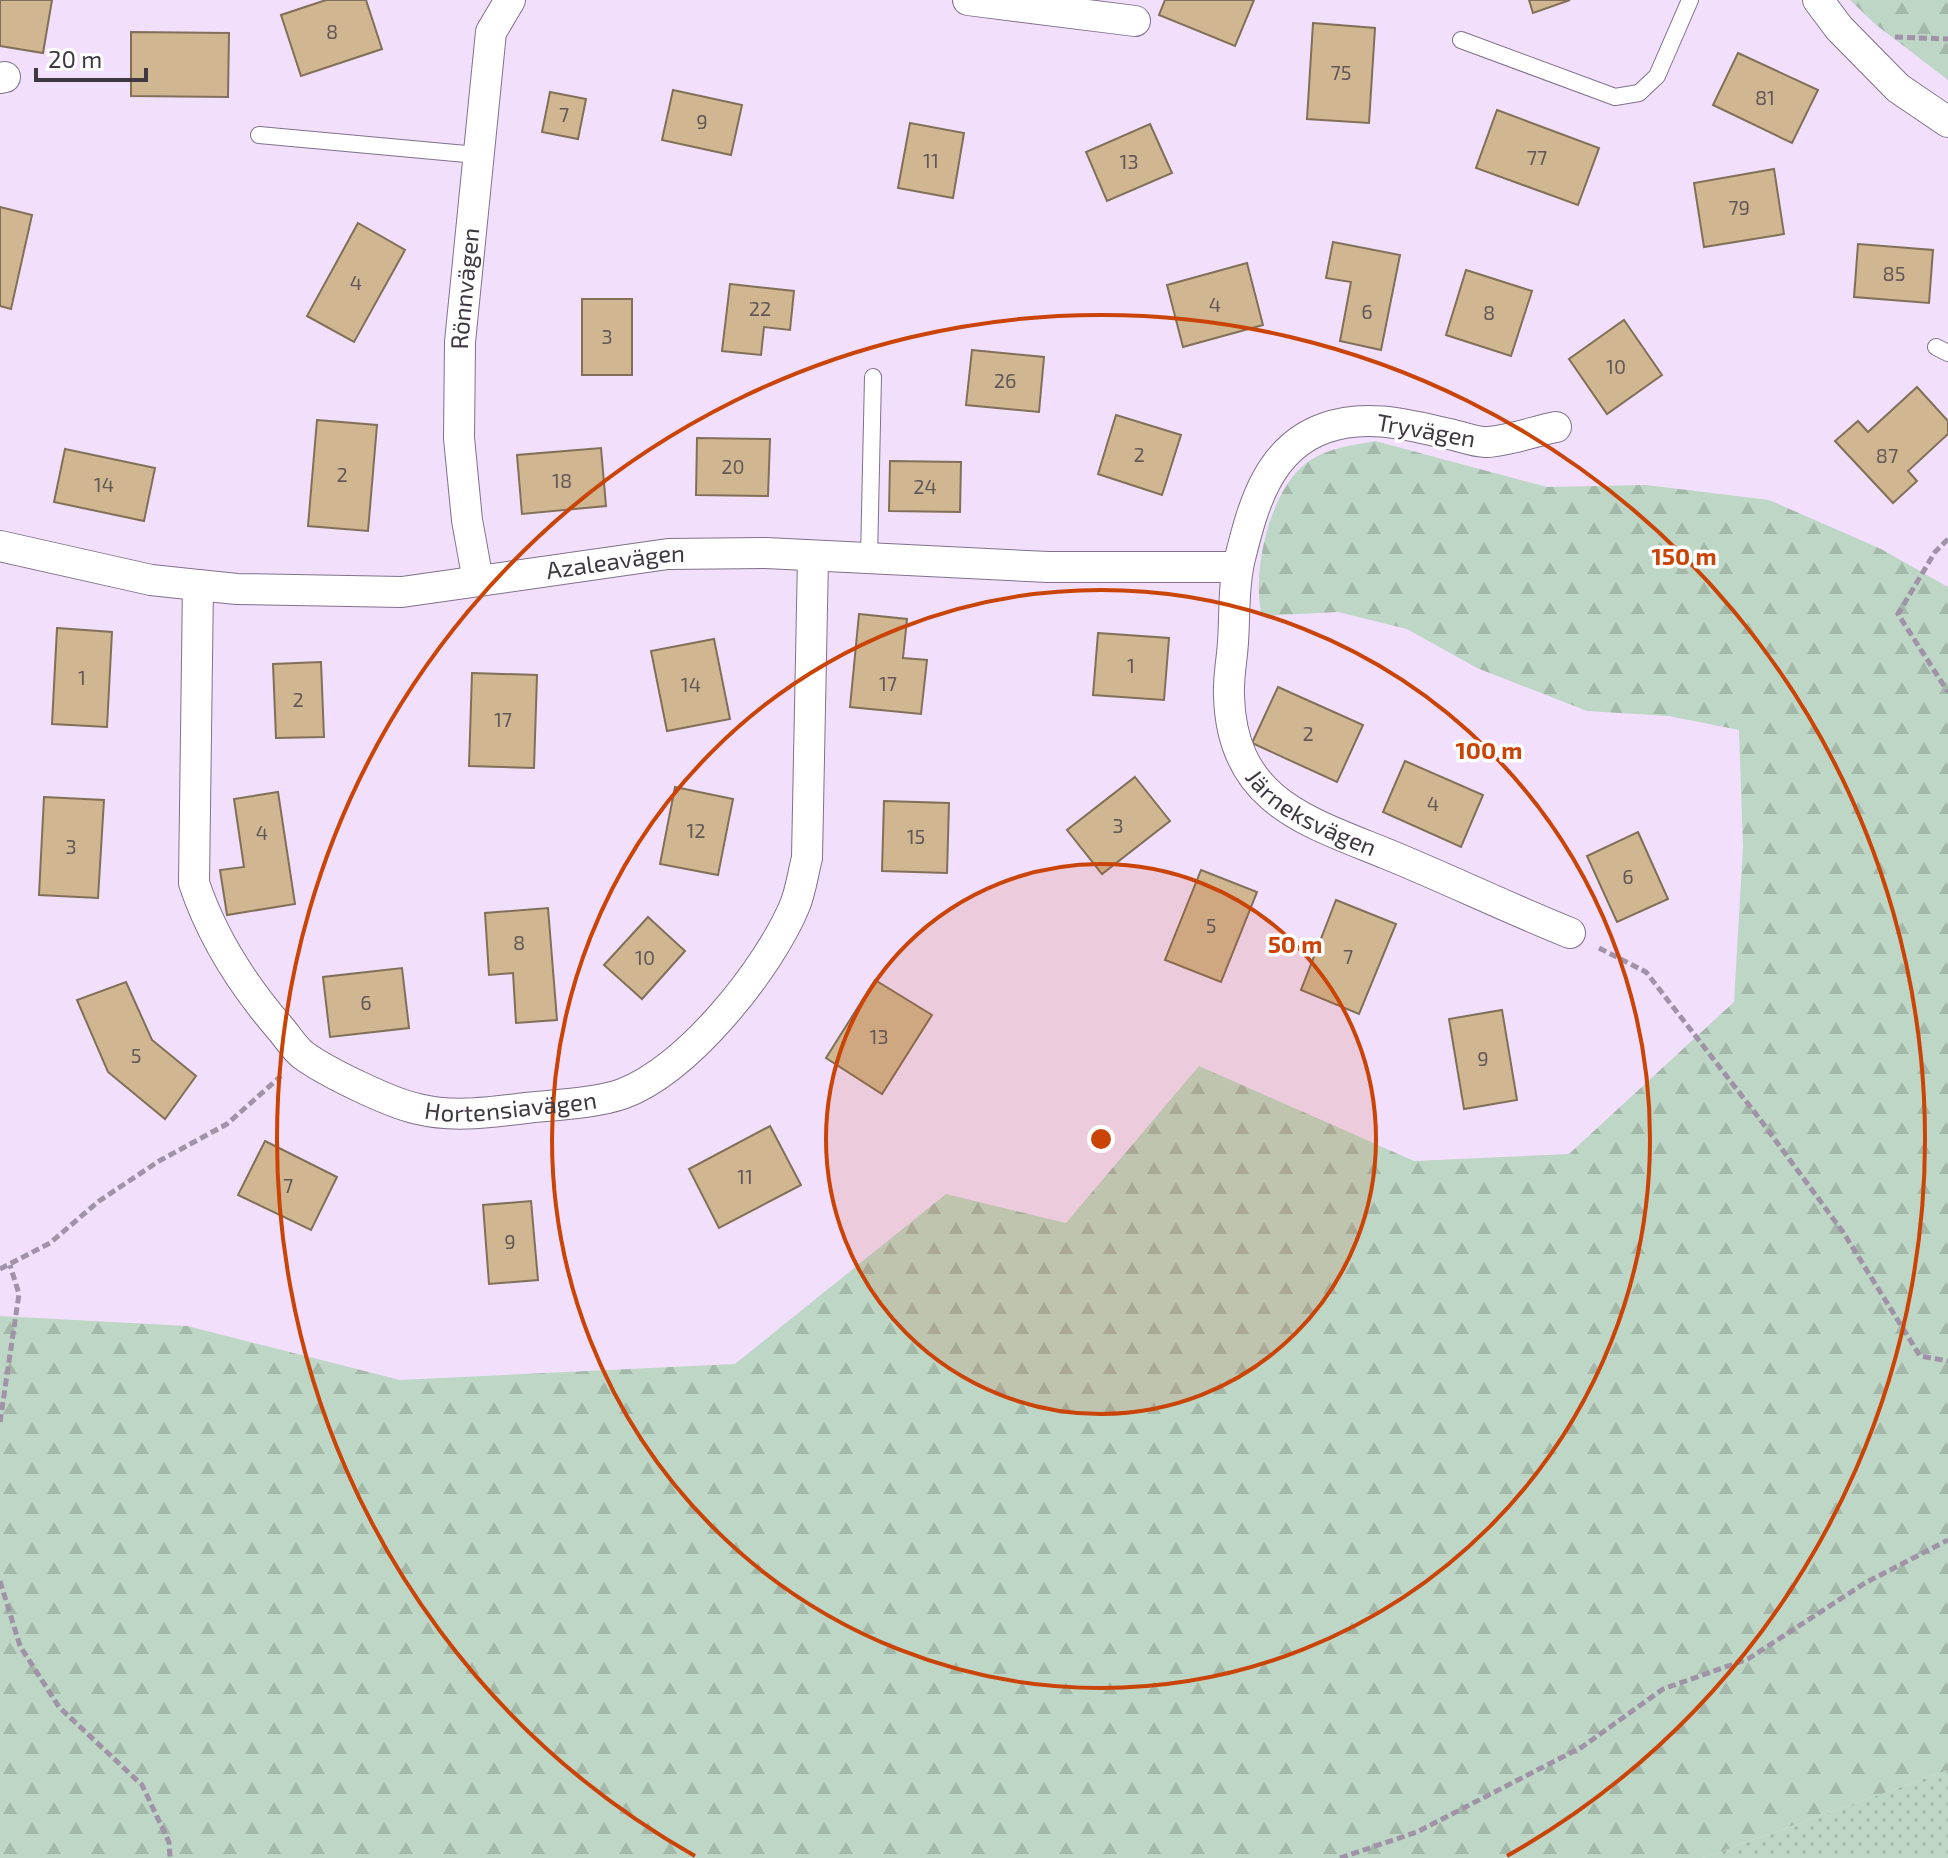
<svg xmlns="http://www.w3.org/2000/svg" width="1948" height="1858" font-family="'Exo 2',sans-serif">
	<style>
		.grass { fill: url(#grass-dots) }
		.forest { fill: url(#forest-firs) }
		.building { fill: #d0b792; stroke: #817057; stroke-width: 2 }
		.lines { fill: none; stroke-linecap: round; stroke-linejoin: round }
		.lane-casing { stroke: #81718a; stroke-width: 18 }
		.street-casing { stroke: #81718a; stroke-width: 32 }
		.path { stroke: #a093a7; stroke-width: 5; stroke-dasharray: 8 4; stroke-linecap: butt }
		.lane { stroke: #fff; stroke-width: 16 }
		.street { stroke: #fff; stroke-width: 30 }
		.ring { fill: none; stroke: #cb4407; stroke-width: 4 }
		.labels { text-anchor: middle; stroke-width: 7; stroke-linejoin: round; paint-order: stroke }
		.number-label { font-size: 20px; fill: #635857 }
		.street-label { font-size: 24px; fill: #3f3843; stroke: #fff }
		.centre { fill: #cb4407; stroke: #fff; stroke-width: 4 }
		.ring-label { font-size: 24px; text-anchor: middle; font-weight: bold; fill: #cb4407; stroke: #fff; stroke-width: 7; stroke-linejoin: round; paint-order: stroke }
	</style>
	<defs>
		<pattern id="grass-dots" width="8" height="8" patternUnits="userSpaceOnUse" patternTransform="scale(2)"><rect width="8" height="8" fill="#bdd6c5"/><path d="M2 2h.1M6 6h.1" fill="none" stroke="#a4b8aa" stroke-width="1.8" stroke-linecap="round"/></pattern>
		<pattern id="forest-firs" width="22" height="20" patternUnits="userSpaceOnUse" patternTransform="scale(2)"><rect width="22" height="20" fill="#bdd6c5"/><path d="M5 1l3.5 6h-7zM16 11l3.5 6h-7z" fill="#a4b8aa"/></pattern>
	</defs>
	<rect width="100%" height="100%" fill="#f1dffb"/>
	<path class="grass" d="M1948,1770V1858H1703Z"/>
	<g class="forest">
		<path d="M1850,0H1948V80L1875,24Z"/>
		<path d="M1375,441L1547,487L1646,485L1769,500L1881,549L1948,587V1770L1703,1858H0V1316L187,1326L400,1380L735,1364L946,1194L1066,1223L1199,1066L1414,1161L1569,1154L1734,1002L1743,847L1739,730L1669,716L1587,711L1477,668L1407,629L1338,612L1262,616C1251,574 1269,494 1304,465C1324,448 1351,446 1375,441Z"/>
	</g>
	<g class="building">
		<path d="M0,0H52L43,53L0,46Z"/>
		<path d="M326,0H366L382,49L301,76L281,15Z"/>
		<path d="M1165,0H1254L1235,46L1159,15Z"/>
		<path d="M1529,0H1570L1533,13Z"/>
		<path d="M1313,23L1375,28L1369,123L1307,119Z"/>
		<path d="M131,32L229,33L228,97L131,96Z"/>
		<path d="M1738,53L1818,90L1792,143L1713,105Z"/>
		<path d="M673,90L742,105L731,155L662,140Z"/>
		<path d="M550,92L586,99L578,139L542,132Z"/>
		<path d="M1497,110L1599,148L1578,205L1476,168Z"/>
		<path d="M910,123L964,133L953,198L898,188Z"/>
		<path d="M1150,124L1172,173L1107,201L1086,152Z"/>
		<path d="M1774,169L1784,234L1704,247L1694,183Z"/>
		<path d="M0,207L32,215L11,309L0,306Z"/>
		<path d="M358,223L405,250L354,342L307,316Z"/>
		<path d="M1333,242L1400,255L1381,350L1340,341L1351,282L1326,278Z"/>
		<path d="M1858,244L1933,250L1929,303L1854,297Z"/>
		<path d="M1247,263L1263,325L1183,347L1167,285Z"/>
		<path d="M1466,270L1532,291L1511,356L1446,335Z"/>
		<path d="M730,284L794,291L790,330L764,327L761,355L722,351Z"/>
		<rect x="582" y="299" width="50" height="76"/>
		<path d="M1624,320L1662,375L1607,414L1569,359Z"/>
		<path d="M972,350L1044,357L1039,412L966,405Z"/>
		<path d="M1917,387L1948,421V434L1908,471L1917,481L1893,503L1835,441L1858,421L1868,432Z"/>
		<path d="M1116,415L1181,435L1162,495L1098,474Z"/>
		<path d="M317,420L377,425L368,531L308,526Z"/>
		<path d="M697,438L770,439L768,496L696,495Z"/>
		<path d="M601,448L606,506L522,514L517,455Z"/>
		<path d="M65,449L155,468L144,521L54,502Z"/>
		<path d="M890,461L961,462L960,512L889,511Z"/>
		<path d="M859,614L907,619L903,658L927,660L921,714L850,707Z"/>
		<path d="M57,628L112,632L107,727L52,724Z"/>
		<path d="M1098,633L1169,638L1164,700L1093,695Z"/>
		<path d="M714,639L730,719L667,731L651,651Z"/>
		<path d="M321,662L324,737L276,738L273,664Z"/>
		<path d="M472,673L537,675L534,768L469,766Z"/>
		<path d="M1278,687L1363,725L1337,782L1252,743Z"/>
		<path d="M1405,761L1483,795L1461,847L1383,812Z"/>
		<path d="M1135,777L1170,821L1102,874L1067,830Z"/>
		<path d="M675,787L733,799L718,875L660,864Z"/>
		<path d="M278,792L295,904L227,915L220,870L244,867L234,799Z"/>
		<path d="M44,797L104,800L98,898L39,895Z"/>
		<path d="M884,801L949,803L947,873L882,871Z"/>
		<path d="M1638,832L1668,899L1617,922L1587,856Z"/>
		<path d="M1201,870L1257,892L1221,982L1165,960Z"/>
		<path d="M1336,900L1396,924L1359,1014L1301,990Z"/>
		<path d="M548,908L557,1020L516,1023L513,973L489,975L485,913Z"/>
		<path d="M648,917L685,951L642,999L604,965Z"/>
		<path d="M402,968L409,1028L330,1037L323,977Z"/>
		<path d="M875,980L932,1015L882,1094L826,1058Z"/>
		<path d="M126,982L152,1040L196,1076L165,1119L108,1072L77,1000Z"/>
		<path d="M1502,1010L1517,1100L1464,1109L1449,1019Z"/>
		<path d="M770,1126L801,1185L719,1228L689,1169Z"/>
		<path d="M265,1141L337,1177L311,1230L238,1195Z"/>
		<path d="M531,1201L538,1280L489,1284L483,1205Z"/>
	</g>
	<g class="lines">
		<g class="lane-casing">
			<g id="lane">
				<path d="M1461,40L1615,97L1639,93L1657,76L1690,0"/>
				<path d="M259,135L477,155"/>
				<path d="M1936,347L1948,353"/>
				<path d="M869,558L873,377"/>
			</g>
		</g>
		<g class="street-casing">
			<g id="street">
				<path d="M968,0L1135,21"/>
				<path d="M1818,0L1839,28L1898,88L1948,122"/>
				<path d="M0,78L5,77"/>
				<path id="s1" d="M1556,427C1535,431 1505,442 1485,442C1474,442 1460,436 1449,434C1409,425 1366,413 1325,428C1268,448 1253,506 1240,558C1233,585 1235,614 1233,642C1232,660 1228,678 1229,696C1232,801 1306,821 1387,854C1448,879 1508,908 1570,933"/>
				<path id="s2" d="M0,546L151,580L198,585L237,589L402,592L668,554L766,553L1048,567H1238"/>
				<path id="s3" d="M478,581L467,520L459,438L460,342L491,32L510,0"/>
				<path id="s4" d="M198,585L194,883C212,937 242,984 279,1027C287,1036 294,1048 303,1055C326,1072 390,1103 418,1109C454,1118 491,1112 526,1108C554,1105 597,1103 622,1094C688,1070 769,968 795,905C801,890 803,873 807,858L813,557"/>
			</g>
		</g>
		<g class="path">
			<path d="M1895,37L1948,39"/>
			<path d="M1948,539L1935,552L1898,614L1948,692"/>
			<path d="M1599,948L1646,972L1759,1118L1843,1232L1920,1356L1948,1361"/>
			<path d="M0,1269L50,1243L99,1201L159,1161L227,1124L281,1076"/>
			<path d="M0,1422L19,1294L10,1265"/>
			<path d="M0,1581L20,1646L59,1707L142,1785L169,1842L170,1858"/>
			<path d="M1340,1858L1417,1832L1582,1747L1663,1689L1748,1659L1865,1583L1948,1540"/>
		</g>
		<use href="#lane" class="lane"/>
		<use href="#street" class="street"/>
	</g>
	<circle cx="1101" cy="1139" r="275" fill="#cb4407" fill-opacity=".12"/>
	<g class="ring">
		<circle cx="1101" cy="1139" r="275"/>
		<circle cx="1101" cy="1139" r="549"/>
		<path d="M695 1856A824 824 0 1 1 1507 1856"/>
	</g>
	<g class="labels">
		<g class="number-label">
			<text x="332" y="39">8</text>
			<text x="1341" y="80">75</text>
			<text x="1765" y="105">81</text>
			<text x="564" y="122">7</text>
			<text x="702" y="129">9</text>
			<text x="1537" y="165">77</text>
			<text x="931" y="168">11</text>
			<text x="1129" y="169">13</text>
			<text x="1739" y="215">79</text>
			<text x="1894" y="281">85</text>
			<text x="356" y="290">4</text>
			<text x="1215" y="312">4</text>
			<text x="760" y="316">22</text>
			<text x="1367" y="319">6</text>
			<text x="1489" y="320">8</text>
			<text x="607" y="344">3</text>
			<text x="1616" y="374">10</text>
			<text x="1005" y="388">26</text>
			<text x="1139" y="462">2</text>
			<text x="1887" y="463">87</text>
			<text x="733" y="474">20</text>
			<text x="342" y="482">2</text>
			<text x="562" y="488">18</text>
			<text x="104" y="492">14</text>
			<text x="925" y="494">24</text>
			<text x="1131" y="673">1</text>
			<text x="82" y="685">1</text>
			<text x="888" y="691">17</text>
			<text x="691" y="692">14</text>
			<text x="298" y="707">2</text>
			<text x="503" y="727">17</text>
			<text x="1308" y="741">2</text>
			<text x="1433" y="811">4</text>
			<text x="1118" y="833">3</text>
			<text x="696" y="838">12</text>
			<text x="262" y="840">4</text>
			<text x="916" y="844">15</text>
			<text x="71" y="854">3</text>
			<text x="1628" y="884">6</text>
			<text x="1211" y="933">5</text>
			<text x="519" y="950">8</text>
			<text x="1348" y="964">7</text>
			<text x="645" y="965">10</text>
			<text x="366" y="1010">6</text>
			<text x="879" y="1044">13</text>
			<text x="136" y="1063">5</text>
			<text x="1483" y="1066">9</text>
			<text x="745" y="1184">11</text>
			<text x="288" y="1193">7</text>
			<text x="510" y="1249">9</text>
		</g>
		<g class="street-label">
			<text dy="8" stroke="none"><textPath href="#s3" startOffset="294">Rönnvägen</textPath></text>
			<text transform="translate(1426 431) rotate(10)" y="8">Tryvägen</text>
			<text dy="8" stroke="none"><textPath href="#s2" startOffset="622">Azaleavägen</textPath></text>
			<text dy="8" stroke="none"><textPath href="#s1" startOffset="692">Järneksvägen</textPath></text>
			<text dy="8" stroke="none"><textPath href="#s4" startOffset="724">Hortensiavägen</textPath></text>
		</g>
	</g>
	<circle cx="1101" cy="1139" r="12" class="centre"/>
	<g class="ring-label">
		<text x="1684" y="565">150 m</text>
		<text x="1489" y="759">100 m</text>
		<text x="1295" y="953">50 m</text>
	</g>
	<path d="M36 68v12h110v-12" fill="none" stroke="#3f3843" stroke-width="4"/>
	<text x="48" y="68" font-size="24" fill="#3f3843" stroke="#ffffff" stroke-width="6" paint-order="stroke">20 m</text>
</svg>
